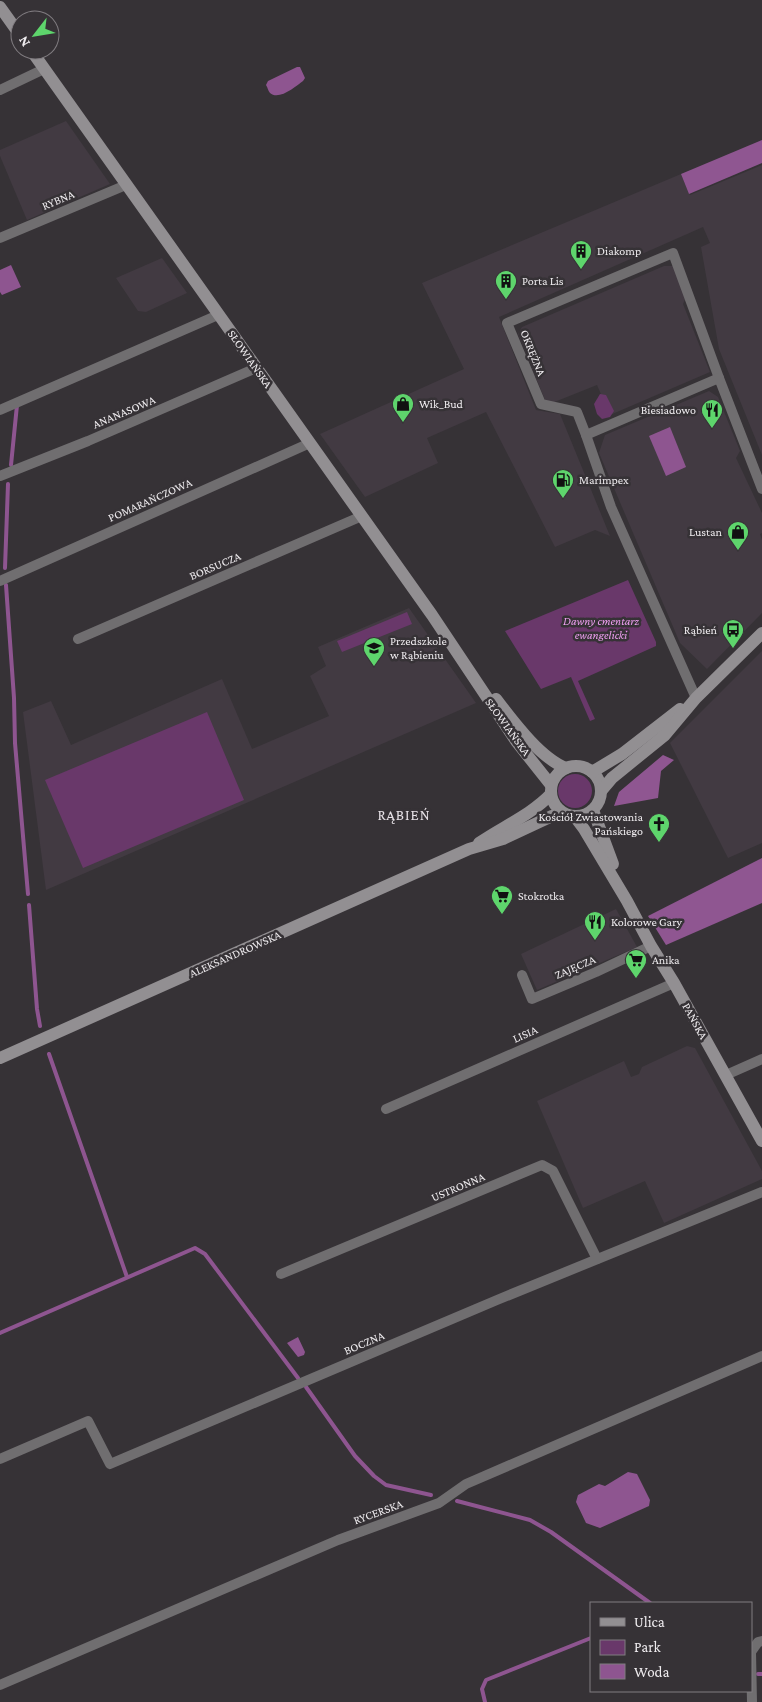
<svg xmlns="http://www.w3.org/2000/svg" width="762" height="1702" font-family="'Crimson Pro',serif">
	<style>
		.built { fill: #423a42 }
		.green { fill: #69386a }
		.forest { fill: #8f5691 }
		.water { fill: #8e5590 }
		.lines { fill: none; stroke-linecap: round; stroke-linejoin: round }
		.stream { stroke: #8e5590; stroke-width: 4 }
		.street { stroke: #706e70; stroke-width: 10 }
		.secondary { stroke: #928f92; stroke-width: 12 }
		.labels { text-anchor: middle; stroke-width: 5; stroke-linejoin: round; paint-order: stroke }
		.street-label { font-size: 12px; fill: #eeebee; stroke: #363236 }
		.poi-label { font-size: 12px; fill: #eeebee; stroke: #363236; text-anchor: start }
		.park-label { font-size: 12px; font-style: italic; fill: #ef9ff1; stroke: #363236 }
		.quarter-label { font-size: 15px; letter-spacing: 1px; fill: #e6e1e6; stroke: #363236 }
	</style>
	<rect width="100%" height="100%" fill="#363236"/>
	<g class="built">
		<path d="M66,121L110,184L27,220L0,156V150Z"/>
		<path d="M762,165V455L719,349L701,247L710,243L703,227L499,317L536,410L560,414L610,536L595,530L555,547L486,412L427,438L438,463L365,497L320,434L464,369L422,283L681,174L690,195Z"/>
		<path d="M162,258L187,293L146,312L138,311L116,278Z"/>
		<path d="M664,266H673L686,297L683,304L710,372L610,415L597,385L552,403L545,400L518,334L522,327Z"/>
		<path d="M709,391L718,397L740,451L736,458L762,513V533L760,534L762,540V613L707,669L680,643L599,453L605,435Z"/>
		<path d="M409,608L476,703L46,890L23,712L51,701L71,745L222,679L252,749L329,716L310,676L326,666L318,647Z"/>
		<path d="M762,651V843L728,858L670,743Z"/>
		<path d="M616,909L637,947L537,990L521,954Z"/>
		<path d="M687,1046L695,1048L762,1171V1179L664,1223L645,1181L583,1208L537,1101L624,1061L631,1077L639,1074L642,1067Z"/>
	</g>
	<g class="green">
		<path d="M600,394L606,395L614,411L610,417L602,419L597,414L594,404Z"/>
		<path d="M628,580L656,642V646L578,681L595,719L590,721L571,677L541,689L505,631Z"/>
		<path d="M407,612L412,624L342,652L337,641Z"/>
		<path d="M207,712L244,800L83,868L45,780Z"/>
		<circle cx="575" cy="791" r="17"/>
	</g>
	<g class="forest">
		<path d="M762,140V163L689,194L681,174Z"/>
		<path d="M663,755L674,760L661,771L658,798L614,806L619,792Z"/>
		<path d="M762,858V903L666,945L648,916Z"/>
	</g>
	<g class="water">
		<path d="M297,67H300L305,78L303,81C296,86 279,101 270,93C268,91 268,88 266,85L268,81Z"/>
		<path d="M11,265L21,287L2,295L0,292V270Z"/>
		<path d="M670,427L686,467L666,476L649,436Z"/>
		<path d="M298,1337L305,1352L304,1355L298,1357L287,1343Z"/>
		<path d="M628,1472L637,1474L650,1500L649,1506L600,1528L586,1523L576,1502L578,1495L599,1484L605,1486Z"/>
	</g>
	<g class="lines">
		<g class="stream">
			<path d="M11,465L17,405"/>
			<path d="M5,568L8,484"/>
			<path d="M6,585L14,698L15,743L28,894"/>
			<path d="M29,905L37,1009L40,1026"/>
			<path d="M49,1054L127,1277"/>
			<path d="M0,1333L195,1248L205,1254L298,1378"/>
			<path d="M306,1387L355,1456L374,1476L386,1485L431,1495"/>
			<path d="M457,1501L530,1520L551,1532L650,1603"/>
			<path d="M758,1674H762"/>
			<path d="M485,1702L482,1689L486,1680L591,1638"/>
		</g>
		<g class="street">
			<path d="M0,90L44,69"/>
			<path d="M0,238L126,185"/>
			<path d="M0,410L218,315"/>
			<path d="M586,435L577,412L541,404L507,323L673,253L719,378"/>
			<path d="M0,476L88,441L256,368"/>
			<path d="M0,581L310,443"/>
			<path d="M78,639L362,516"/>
			<path d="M696,698L611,507L586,435L719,378L762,489"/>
			<path d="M522,975L532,999L596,972L651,946"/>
			<path d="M726,1075L762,1059"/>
			<path d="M386,1109L674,983"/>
			<path d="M281,1274L542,1165L553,1171L597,1259"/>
			<path d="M0,1459L88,1421L110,1464L497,1300L762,1192"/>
			<path d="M0,1685L338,1540L439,1503L466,1484L762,1356"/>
			<path d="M752,1702L751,1652L758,1642L762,1641"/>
		</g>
		<g class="secondary">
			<path d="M0,7L20,35"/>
			<path d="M31,50L432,615L516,741L551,785"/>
			<path d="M496,699C513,721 540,758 566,768"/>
			<circle cx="576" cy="791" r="25"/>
			<path d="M592,772L622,754L680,709"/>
			<path d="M601,791L612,778L665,735L696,698L762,633"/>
			<path d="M593,810L613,864"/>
			<path d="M575,817L584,829L627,901L651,946L674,983L762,1141"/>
			<path d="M479,843C502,827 531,815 551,794"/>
			<path d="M0,1058L469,849L503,839L552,816L564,814"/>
		</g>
	</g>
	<defs>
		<g id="building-pin" transform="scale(1.125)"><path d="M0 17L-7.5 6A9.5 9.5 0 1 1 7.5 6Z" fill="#5ed56c" stroke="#363236"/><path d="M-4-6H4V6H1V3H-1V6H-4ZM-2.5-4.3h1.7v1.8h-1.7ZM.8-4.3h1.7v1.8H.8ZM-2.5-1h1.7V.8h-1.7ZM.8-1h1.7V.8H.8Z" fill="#111"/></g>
		<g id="shop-pin" transform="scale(1.125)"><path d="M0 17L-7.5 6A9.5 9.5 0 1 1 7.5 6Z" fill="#5ed56c" stroke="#363236"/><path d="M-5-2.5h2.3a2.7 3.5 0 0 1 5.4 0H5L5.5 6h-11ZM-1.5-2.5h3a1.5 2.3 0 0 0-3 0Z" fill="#111"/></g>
		<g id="restaurant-pin" transform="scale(1.125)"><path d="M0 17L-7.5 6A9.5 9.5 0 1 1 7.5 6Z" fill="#5ed56c" stroke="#363236"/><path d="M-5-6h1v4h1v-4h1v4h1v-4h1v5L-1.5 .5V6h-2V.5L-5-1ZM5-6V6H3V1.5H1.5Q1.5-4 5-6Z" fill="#111"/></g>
		<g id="fuel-pin" transform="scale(1.125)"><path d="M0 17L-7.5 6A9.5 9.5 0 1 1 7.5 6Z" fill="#5ed56c" stroke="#363236"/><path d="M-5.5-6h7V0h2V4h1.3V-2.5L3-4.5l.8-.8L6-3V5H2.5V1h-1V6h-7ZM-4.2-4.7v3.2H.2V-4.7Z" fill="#111"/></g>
		<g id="bus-pin" transform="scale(1.125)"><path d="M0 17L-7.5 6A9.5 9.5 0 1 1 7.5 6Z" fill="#5ed56c" stroke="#363236"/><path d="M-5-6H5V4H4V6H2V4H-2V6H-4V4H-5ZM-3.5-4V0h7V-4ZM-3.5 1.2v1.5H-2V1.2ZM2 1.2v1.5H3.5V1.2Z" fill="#111"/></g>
		<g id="school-pin" transform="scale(1.125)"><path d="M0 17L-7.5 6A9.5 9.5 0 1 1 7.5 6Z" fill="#5ed56c" stroke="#363236"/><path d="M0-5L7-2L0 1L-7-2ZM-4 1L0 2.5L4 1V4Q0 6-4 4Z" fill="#111"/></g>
		<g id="church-pin" transform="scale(1.125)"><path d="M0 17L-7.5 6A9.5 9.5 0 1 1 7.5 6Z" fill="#5ed56c" stroke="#363236"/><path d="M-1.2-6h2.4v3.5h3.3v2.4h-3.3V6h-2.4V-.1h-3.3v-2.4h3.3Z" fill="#111"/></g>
		<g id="supermarket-pin" transform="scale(1.125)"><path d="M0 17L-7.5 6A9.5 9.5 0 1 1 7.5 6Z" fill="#5ed56c" stroke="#363236"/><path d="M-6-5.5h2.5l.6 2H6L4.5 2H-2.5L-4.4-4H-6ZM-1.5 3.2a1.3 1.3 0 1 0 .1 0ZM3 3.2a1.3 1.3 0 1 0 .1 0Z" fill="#111"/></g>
	</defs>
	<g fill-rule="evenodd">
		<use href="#building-pin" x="581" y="251"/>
		<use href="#building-pin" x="506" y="281"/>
		<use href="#shop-pin" x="403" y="404"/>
		<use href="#restaurant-pin" x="712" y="410"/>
		<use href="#fuel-pin" x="563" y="480"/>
		<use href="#shop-pin" x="738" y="532"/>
		<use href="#bus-pin" x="733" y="630"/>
		<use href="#school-pin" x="374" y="648"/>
		<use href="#church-pin" x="659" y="824"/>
		<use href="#supermarket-pin" x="502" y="896"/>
		<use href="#restaurant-pin" x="595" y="922"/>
		<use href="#supermarket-pin" x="636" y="960"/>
	</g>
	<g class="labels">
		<g class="street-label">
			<text transform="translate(58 200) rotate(-23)" y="4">RYBNA</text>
			<text transform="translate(533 353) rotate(68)" y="4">OKRĘŻNA</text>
			<text transform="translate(250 359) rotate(55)" y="4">SŁOWIAŃSKA</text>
			<text transform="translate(124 412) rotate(-23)" y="4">ANANASOWA</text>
			<text transform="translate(150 500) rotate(-24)" y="4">POMARAŃCZOWA</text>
			<text transform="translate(215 566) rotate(-23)" y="4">BORSUCZA</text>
			<text transform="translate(508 727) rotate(54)" y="4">SŁOWIAŃSKA</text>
			<text transform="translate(235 954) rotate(-24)" y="4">ALEKSANDROWSKA</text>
			<text transform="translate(575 967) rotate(-23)" y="4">ZAJĘCZA</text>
			<text transform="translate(695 1021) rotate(61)" y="4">PAŃSKA</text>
			<text transform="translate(525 1034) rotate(-24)" y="4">LISIA</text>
			<text transform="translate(458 1187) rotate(-23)" y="4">USTRONNA</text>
			<text transform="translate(364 1343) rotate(-23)" y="4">BOCZNA</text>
			<text transform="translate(378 1512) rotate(-20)" y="4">RYCERSKA</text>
		</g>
		<g class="poi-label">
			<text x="597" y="255">Diakomp</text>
			<text x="522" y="285">Porta Lis</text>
			<text x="419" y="408">Wik_Bud</text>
			<text x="696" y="414" text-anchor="end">Biesiadowo</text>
			<text x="579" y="484">Marimpex</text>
			<text x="722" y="536" text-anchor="end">Lustan</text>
			<text x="717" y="634" text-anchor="end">Rąbień</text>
			<text x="390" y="645">Przedszkole<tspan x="390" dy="14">w Rąbieniu</tspan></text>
			<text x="643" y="821" text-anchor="end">Kościół Zwiastowania<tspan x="643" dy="14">Pańskiego</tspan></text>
			<text x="518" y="900">Stokrotka</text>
			<text x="611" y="926">Kolorowe Gary</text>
			<text x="652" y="964">Anika</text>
		</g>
		<g class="park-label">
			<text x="601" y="625">Dawny cmentarz<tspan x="601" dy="14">ewangelicki</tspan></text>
		</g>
		<g class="quarter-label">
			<text x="404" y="820">RĄBIEŃ</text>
		</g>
	</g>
	<rect x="590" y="1602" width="162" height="90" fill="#363236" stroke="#807c80"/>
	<rect x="600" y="1618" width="25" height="8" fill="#928f92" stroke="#807c80"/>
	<text x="634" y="1627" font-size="15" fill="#eeebee">Ulica</text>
	<rect x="600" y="1640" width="25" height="15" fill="#69386a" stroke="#807c80"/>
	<text x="634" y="1652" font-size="15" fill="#eeebee">Park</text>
	<rect x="600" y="1664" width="25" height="15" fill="#8e5590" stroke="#807c80"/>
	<text x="634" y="1677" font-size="15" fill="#eeebee">Woda</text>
	<g transform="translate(35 35) rotate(239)"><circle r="24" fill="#363236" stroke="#807c80"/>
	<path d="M0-4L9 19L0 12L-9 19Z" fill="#5ed56c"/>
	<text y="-8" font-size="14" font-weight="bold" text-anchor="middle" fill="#eeebee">N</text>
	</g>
</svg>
